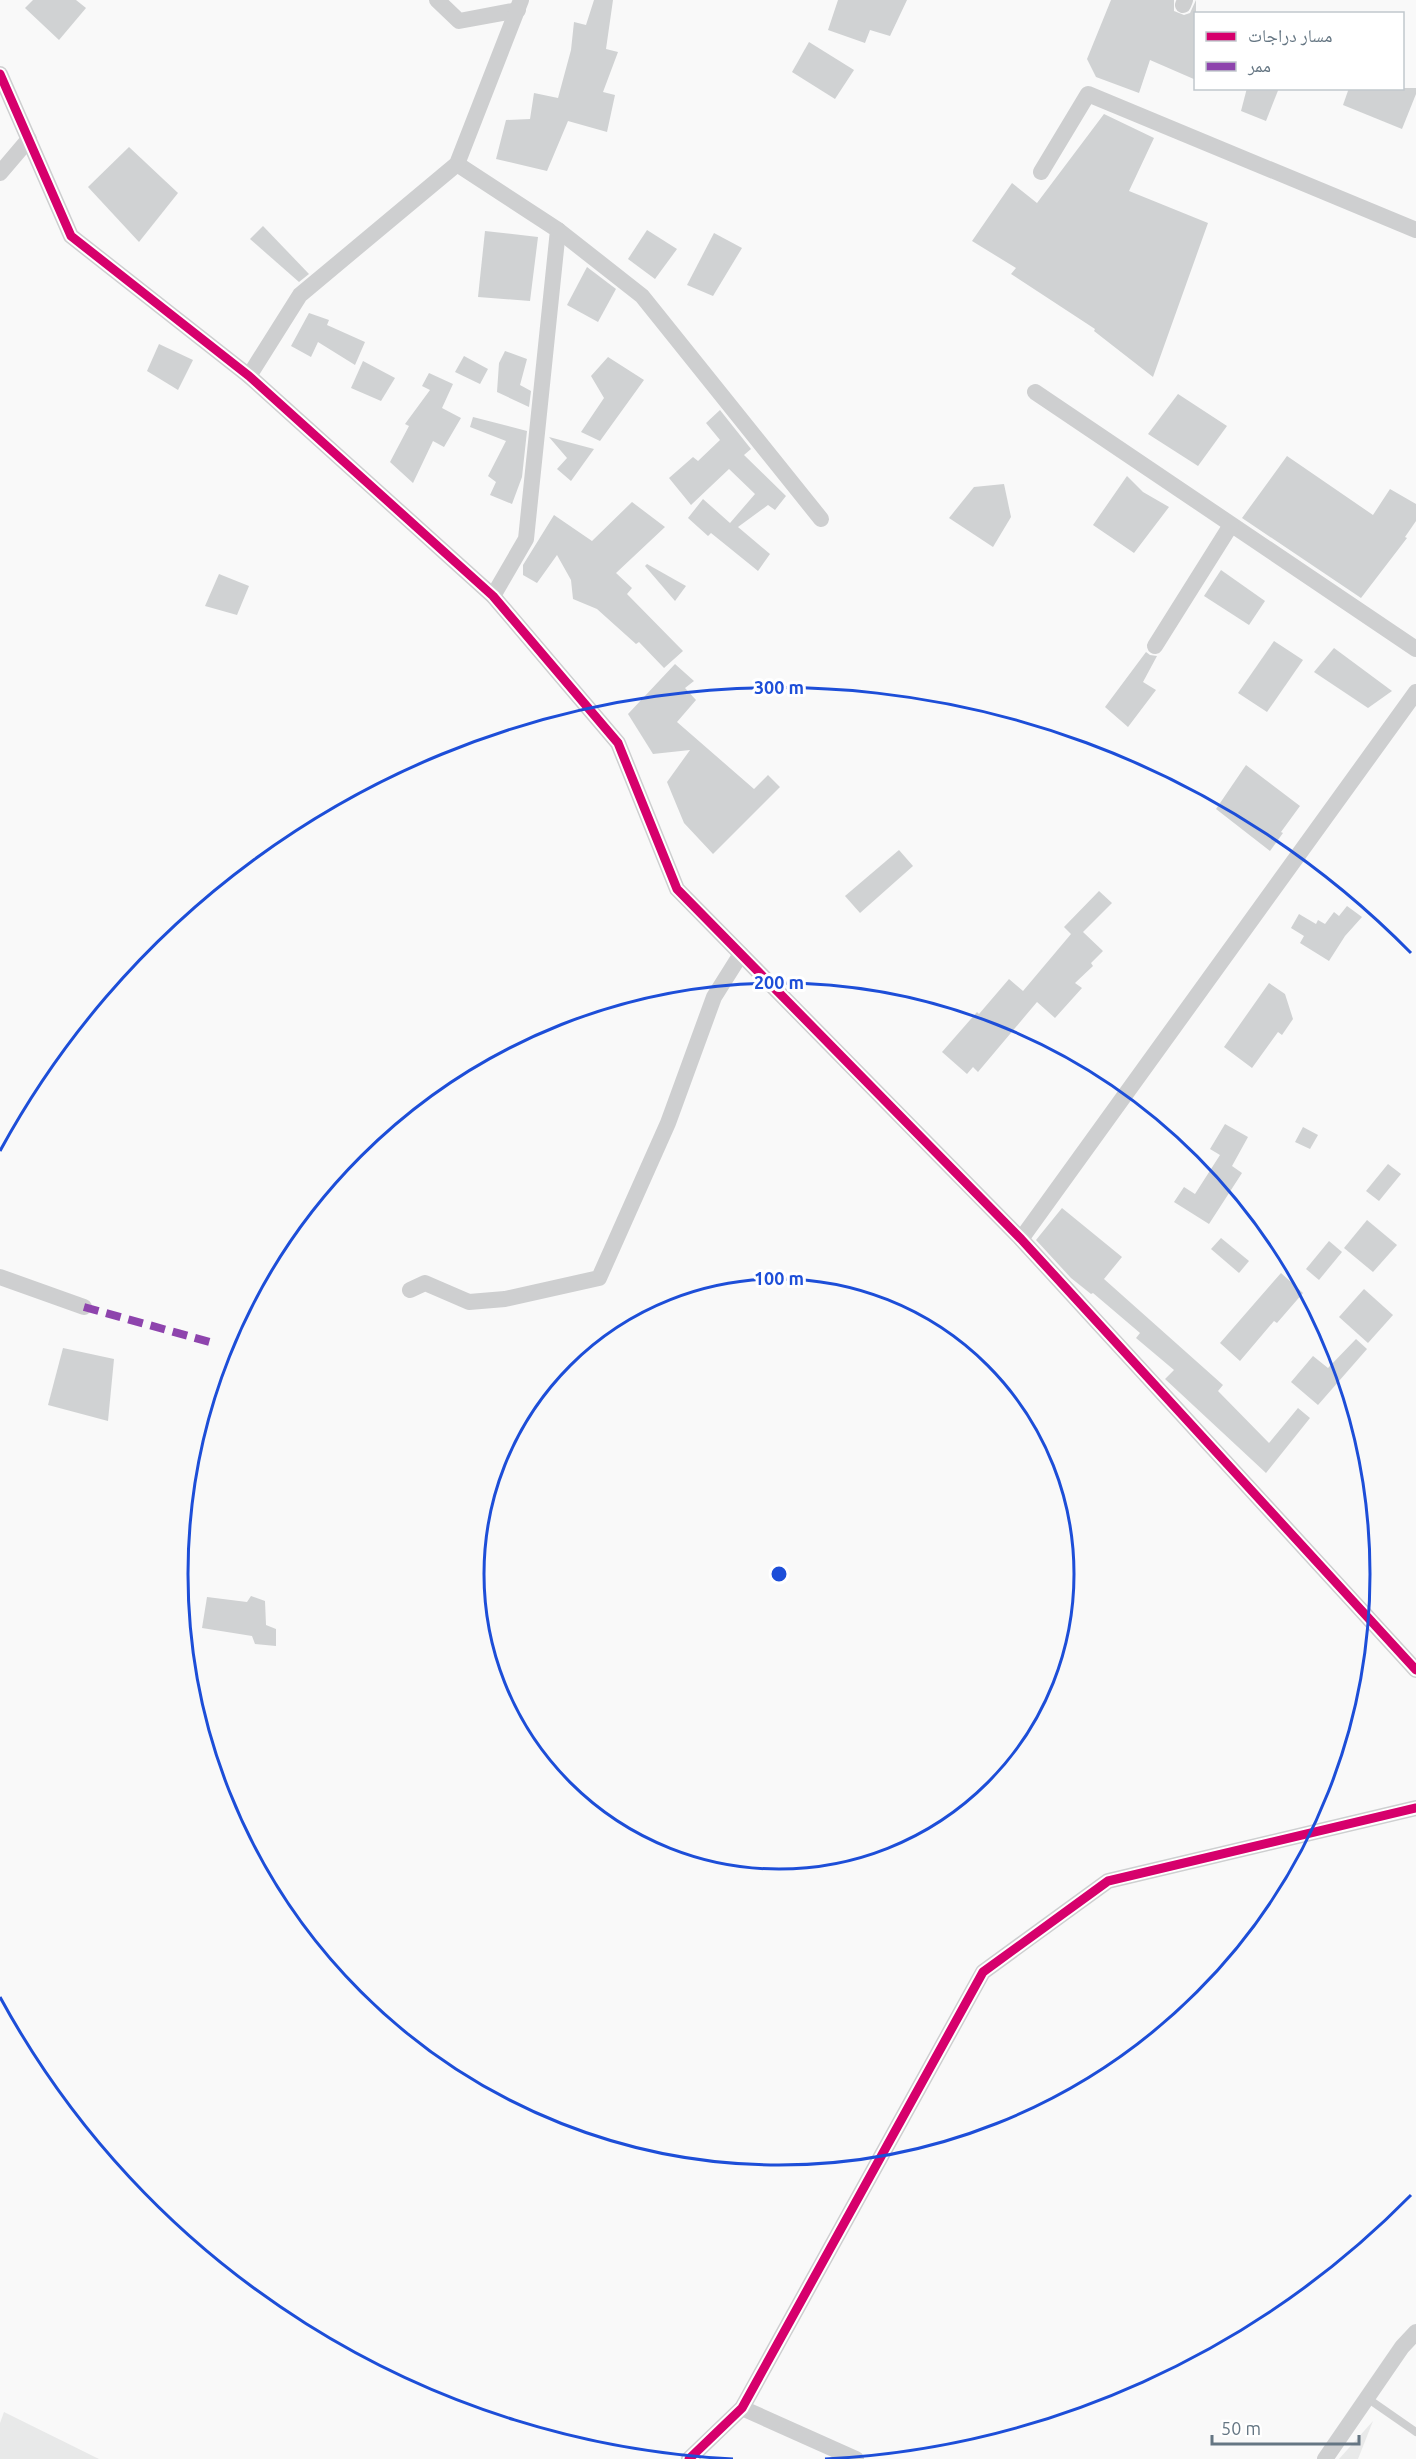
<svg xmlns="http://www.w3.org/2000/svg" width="1416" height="2459" font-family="Ubuntu,'Noto Naskh Arabic',sans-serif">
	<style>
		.built { fill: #e8e9e9 }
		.building { fill: #d0d2d3 }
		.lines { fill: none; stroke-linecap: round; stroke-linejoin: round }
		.lane { stroke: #cecfd0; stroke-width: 8 }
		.street { stroke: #cecfd0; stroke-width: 16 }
		.quiet { stroke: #8e44ad; stroke-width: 8; stroke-dasharray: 15 8; stroke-linecap: butt }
		.cycleway-casing { stroke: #fff; stroke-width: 13 }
		.cycleway { stroke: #d6006c; stroke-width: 9 }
		.ring { fill: none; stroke: #1d4ed8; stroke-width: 3 }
		.centre { fill: #1d4ed8; stroke: #fff; stroke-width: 3 }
		.ring-label { font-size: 18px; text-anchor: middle; font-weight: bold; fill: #1d4ed8; stroke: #fff; stroke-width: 6; stroke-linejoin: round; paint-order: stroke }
	</style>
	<rect width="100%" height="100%" fill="#f9f9f9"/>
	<g class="built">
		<path d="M4,2412L99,2459H0V2423Z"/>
		<path d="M1373,2421L1358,2459H1339Z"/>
	</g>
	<g class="building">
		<path d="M33,0H76L86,8L59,40L25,8Z"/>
		<path d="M594,0H613L606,49L618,52L603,92L615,95L607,132L568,121L547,171L496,159L506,120L530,119L534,93L558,98L571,50L574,22L586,25Z"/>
		<path d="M838,0H907L890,36L870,30L865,43L828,30Z"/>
		<path d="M1111,0H1174V11L1184,15L1190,13L1196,0V80L1150,60L1139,93L1096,77L1087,59Z"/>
		<path d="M809,42L854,70L835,99L792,72Z"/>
		<path d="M1247,88H1279L1266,121L1241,111Z"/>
		<path d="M1349,88H1416V94L1402,129L1343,105Z"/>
		<path d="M1104,114L1154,138L1129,191L1208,223L1153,377L1094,331L1095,329L1011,274L1016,268L972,241L1012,183L1037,203Z"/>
		<path d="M129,147L178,193L139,242L88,187Z"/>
		<path d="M263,226L309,274L299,282L250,239Z"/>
		<path d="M647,230L677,249L655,279L628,259Z"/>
		<path d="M485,231L538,237L530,301L478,297Z"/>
		<path d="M714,233L742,248L713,296L687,285Z"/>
		<path d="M587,267L616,289L598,322L567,305Z"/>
		<path d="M309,313L329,320L327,325L365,342L355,365L318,342L311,357L291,346Z"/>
		<path d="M159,344L193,360L178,390L147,371Z"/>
		<path d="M505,351L527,359L520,385L531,391L529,407L497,392L499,363Z"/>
		<path d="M464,356L488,369L480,384L455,372Z"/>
		<path d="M608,357L644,380L600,441L581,432L604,398L591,376Z"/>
		<path d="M363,361L395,378L381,401L351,388Z"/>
		<path d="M429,373L453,384L442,408L461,418L444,447L433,441L413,483L390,462L409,426L405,424L430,390L422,386Z"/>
		<path d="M1178,394L1227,426L1198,466L1148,434Z"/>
		<path d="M720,410L751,449L744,455L786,496L775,510L768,505L738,527L770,554L758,571L711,533L708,536L688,518L703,499L730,523L755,494L729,469L691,505L669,478L693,457L698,461L720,440L706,423Z"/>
		<path d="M473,417L527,431L522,477L512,504L490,495L496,482L488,476L506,441L470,427Z"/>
		<path d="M549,437L594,449L571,481L557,469L567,458Z"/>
		<path d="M1287,456L1373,515L1390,489L1416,504V521L1405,537L1407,538L1361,598L1242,518Z"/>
		<path d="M1127,476L1143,492L1169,507L1134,553L1093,525Z"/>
		<path d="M1004,484L1011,517L993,547L949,518L974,487Z"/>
		<path d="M632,502L665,527L616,573L632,588L627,594L683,651L664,668L639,642L636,644L597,609L573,599L571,580L557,555L537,583L523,575V565L554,515L592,541Z"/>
		<path d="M647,564L686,586L675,601L645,566Z"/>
		<path d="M1221,570L1265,601L1249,625L1204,596Z"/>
		<path d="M219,574L249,586L237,615L205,606Z"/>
		<path d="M1274,641L1303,660L1267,712L1238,693Z"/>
		<path d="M1334,648L1392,691L1368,708L1314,672Z"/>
		<path d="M1146,652L1150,655L1157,656L1143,682L1156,690L1128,727L1105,707Z"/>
		<path d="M675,664L694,681L685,688L696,700L677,722L754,789L768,775L780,787L713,854L684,823L667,782L690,750L653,754L628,714Z"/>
		<path d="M1246,765L1300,806L1281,832L1283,833L1270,851L1216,809Z"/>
		<path d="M899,850L913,866L860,913L845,896Z"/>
		<path d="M1099,891L1112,903L1083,932L1103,951L1091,963L1093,966L1075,983L1082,988L1055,1018L1037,1002L978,1072L973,1067L967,1074L942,1052L977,1012L979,1014L1009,979L1023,991L1071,934L1064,927Z"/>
		<path d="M1347,906L1362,917L1345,936L1329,961L1300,943L1304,936L1291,928L1299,914L1316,924L1318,920L1325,924L1334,912L1339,916Z"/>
		<path d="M1269,983L1285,994L1293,1019L1282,1035L1278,1032L1252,1068L1224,1047Z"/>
		<path d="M1225,1124L1248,1137L1232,1166L1242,1173L1209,1224L1174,1202L1184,1187L1195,1194L1220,1155L1210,1149Z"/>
		<path d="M1303,1127L1318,1135L1310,1149L1295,1142Z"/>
		<path d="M1388,1164L1401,1174L1379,1201L1366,1191Z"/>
		<path d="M1062,1208L1122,1257L1104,1279L1223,1385L1218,1391L1269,1443L1298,1408L1310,1418L1266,1473L1165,1379L1174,1370L1136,1338L1140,1333L1093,1293L1091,1294L1071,1278L1036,1240Z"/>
		<path d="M1367,1220L1397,1245L1373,1272L1344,1248Z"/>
		<path d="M1221,1238L1249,1261L1239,1273L1211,1249Z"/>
		<path d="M1329,1241L1342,1252L1319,1280L1306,1269Z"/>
		<path d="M1281,1273L1303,1293L1277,1323L1274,1321L1240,1361L1220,1343Z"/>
		<path d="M1364,1289L1393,1315L1368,1343L1339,1317Z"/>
		<path d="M1356,1339L1367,1349L1318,1405L1291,1382L1313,1356L1328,1368Z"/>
		<path d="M63,1348L114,1359L108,1421L48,1405Z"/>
		<path d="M251,1596L265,1601L266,1625L276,1629V1646L255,1644L252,1636L202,1628L207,1597L247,1602Z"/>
	</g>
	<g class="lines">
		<path class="lane" d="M1367,2398L1416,2432"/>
		<g class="street">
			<path d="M437,0L459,21L518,10"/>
			<path d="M1183,5L1185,0"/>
			<path d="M0,74L71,236L249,376L493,596L618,743L677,889L1021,1239L1416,1670"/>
			<path d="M457,164L558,230L526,539L493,596"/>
			<path d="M1041,172L1088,94L1416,230"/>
			<path d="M0,173L29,139"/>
			<path d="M558,230L642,296L821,519"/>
			<path d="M249,376L300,295L457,164L521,0"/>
			<path d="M1035,392L1416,649"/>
			<path d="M1155,646L1231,525"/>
			<path d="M1021,1239L1416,692"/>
			<path d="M0,1277L84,1307"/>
			<path d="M410,1290L425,1283L469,1302L505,1299L599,1278L668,1123L714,997L741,954"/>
			<path d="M742,2408L856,2459"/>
			<path d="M689,2459L742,2408L983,1972L1108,1881L1416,1808"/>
			<path d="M1325,2459L1402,2347L1416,2332"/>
		</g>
		<path class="quiet" d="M84,1307L210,1342"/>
		<g class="cycleway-casing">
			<g id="cycleway">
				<path d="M0,74L71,236L249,376L493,596L618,743L677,889L1021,1239L1416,1670"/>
				<path d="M689,2459L742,2408L983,1972L1108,1881L1416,1808"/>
			</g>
		</g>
		<use href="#cycleway" class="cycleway"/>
	</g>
	<g class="ring">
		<circle cx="779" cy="1574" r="295"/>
		<circle cx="779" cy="1574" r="591"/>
		<path d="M1411 2195A886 886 0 0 1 825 2459M733 2459A886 886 0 0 1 0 1997M0 1151A886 886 0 0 1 1411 953"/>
	</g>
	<circle cx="779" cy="1574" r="9" class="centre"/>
	<g class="ring-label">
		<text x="779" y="694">300 m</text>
		<text x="779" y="989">200 m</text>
		<text x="779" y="1285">100 m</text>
	</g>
	<rect x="1194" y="12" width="210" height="78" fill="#ffffff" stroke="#c1c8cd" stroke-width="1.5"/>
	<rect x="1206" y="32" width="30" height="9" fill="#d6006c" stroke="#c1c8cd" stroke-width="1.5"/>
	<text x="1248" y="42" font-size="18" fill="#657683">مسار دراجات</text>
	<rect x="1206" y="62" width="30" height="9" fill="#8e44ad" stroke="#c1c8cd" stroke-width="1.5"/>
	<text x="1248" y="72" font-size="18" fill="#657683">ممر</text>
	<path d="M1212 2435v9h147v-9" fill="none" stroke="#657683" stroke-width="3"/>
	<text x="1221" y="2435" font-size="18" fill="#657683" stroke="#ffffff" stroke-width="4.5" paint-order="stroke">50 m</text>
</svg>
